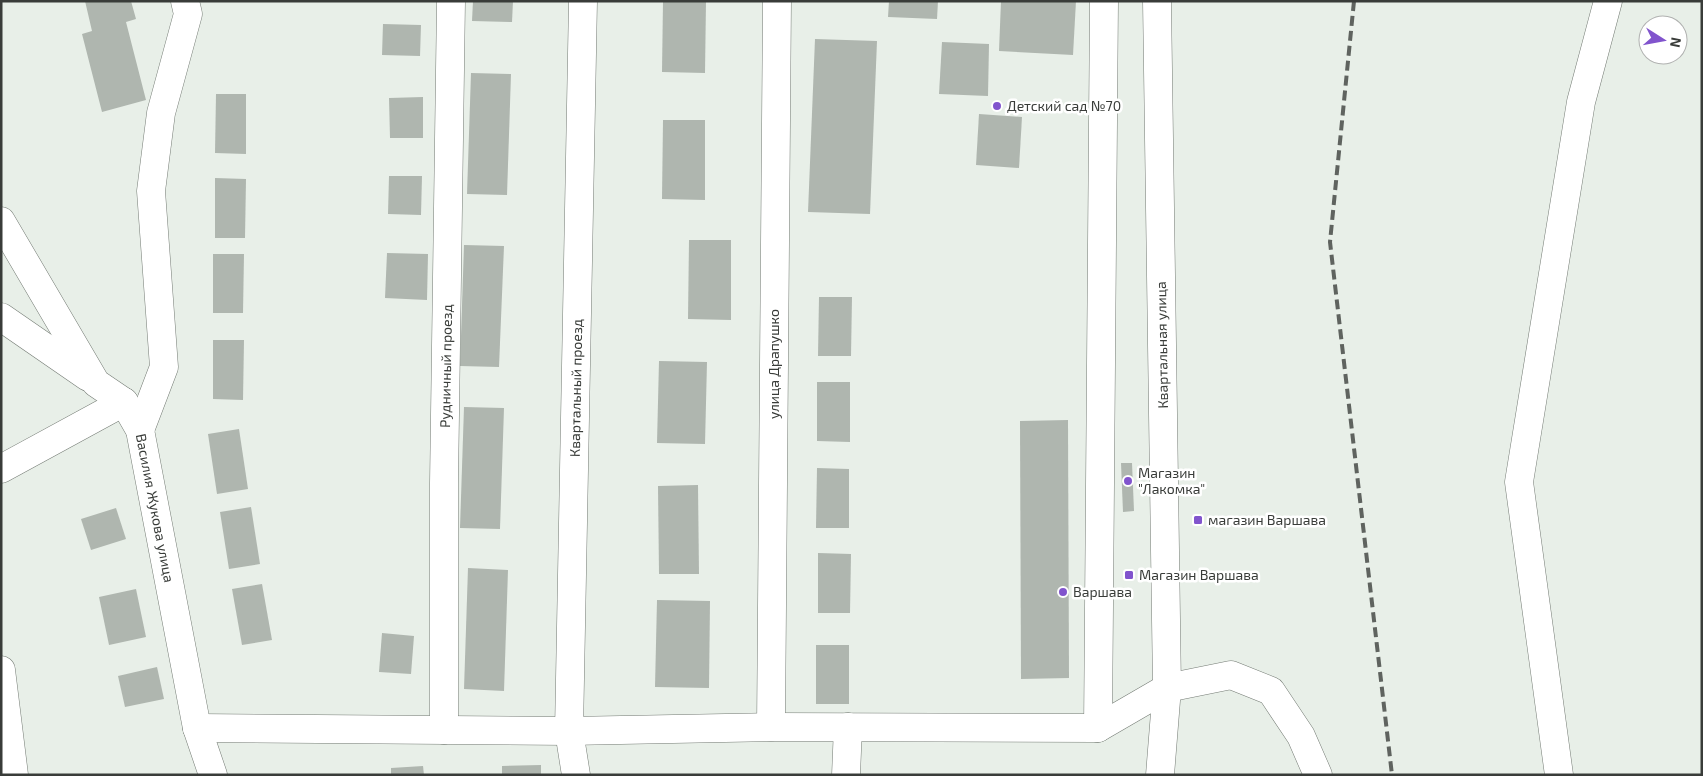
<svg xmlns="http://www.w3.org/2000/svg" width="1703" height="776" font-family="'Exo 2',sans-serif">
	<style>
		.building { fill: #afb6af }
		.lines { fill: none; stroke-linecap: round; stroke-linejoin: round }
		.minor-casing { stroke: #747b74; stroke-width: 29 }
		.minor { stroke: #fff; stroke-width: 28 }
		.rail { stroke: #5f635f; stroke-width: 4; stroke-dasharray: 10 5; stroke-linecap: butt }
		.poi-dot { fill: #8154cd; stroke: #fff; stroke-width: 2 }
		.labels { text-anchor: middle; stroke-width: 5; stroke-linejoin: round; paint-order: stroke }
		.poi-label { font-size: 14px; fill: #393c39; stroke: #fff; text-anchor: start }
		.street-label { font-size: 14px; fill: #393c39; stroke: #fff }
	</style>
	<rect width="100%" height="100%" fill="#e8efe8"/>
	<g class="building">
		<path d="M85,1H131L136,19L126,22L146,100L102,112L82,34L92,31Z"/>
		<path d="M473,1H513L512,22L472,21Z"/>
		<path d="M663,1H706L705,73L662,72Z"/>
		<path d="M889,1H938L937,19L888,17Z"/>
		<path d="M1001,1H1076L1073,55L999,51Z"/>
		<path d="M383,24L421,25L420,56L382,55Z"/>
		<path d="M815,39L877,41L870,214L808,212Z"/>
		<path d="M942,42L989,44L988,96L939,94Z"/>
		<path d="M471,73L511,74L507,195L467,194Z"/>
		<path d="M216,94H246V154L215,153Z"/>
		<path d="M423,97V138H390L389,98Z"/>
		<path d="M979,114L1022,117L1019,168L976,165Z"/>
		<path d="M663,120H705V200L662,199Z"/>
		<path d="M389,176H422L421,215L388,214Z"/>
		<path d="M215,178L246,179L245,238H215Z"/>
		<path d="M689,240H731V320L688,319Z"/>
		<path d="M464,245L504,246L499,367L460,366Z"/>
		<path d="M387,253L428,254L427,300L385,298Z"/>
		<path d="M213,254H244L243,313H213Z"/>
		<path d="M819,297H852L851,356H818Z"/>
		<path d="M213,340H244L243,400L213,399Z"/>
		<path d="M659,361L707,362L705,444L657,443Z"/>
		<path d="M817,382H850V442L817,441Z"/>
		<path d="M464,407L504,408L500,529L460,528Z"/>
		<path d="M1068,420L1069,678L1021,679L1020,421Z"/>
		<path d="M239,429L248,489L217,494L208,434Z"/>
		<path d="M1121,463H1132L1134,511L1123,512Z"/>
		<path d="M817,468L849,469V528H816Z"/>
		<path d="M698,485L699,574H659L658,486Z"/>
		<path d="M251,507L260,564L229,569L220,512Z"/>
		<path d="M116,508L126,539L91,550L81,519Z"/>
		<path d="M818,553L851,554L850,613H818Z"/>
		<path d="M468,568L508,570L504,691L464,689Z"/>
		<path d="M262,584L272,640L242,645L232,589Z"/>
		<path d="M136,589L146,637L109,645L99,597Z"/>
		<path d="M657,600L710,601L709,688L655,687Z"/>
		<path d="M382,633L414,636L411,674L379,672Z"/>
		<rect x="816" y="645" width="33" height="59"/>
		<path d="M157,667L164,699L125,707L118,676Z"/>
		<path d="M541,765V775H502V766Z"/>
		<path d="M423,766L424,775H391V768Z"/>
	</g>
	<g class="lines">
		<g class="minor-casing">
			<g id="minor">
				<path d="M1157,1L1167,688L1160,775"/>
				<path d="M1,221L96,383L124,402L140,430L197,728L213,775"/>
				<path d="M1,317L88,377"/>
				<path d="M140,430L164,367L151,191L161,113L188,14L185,1"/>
				<path d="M1,469L124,402"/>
				<path d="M1,670L14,775"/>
				<path d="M771,727L777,1"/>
				<path d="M197,728L569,731L771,727L1098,728L1167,688L1231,675L1271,691L1301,736L1318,775"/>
				<path d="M1098,728L1104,1"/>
				<path d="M444,730V483L451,1"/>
				<path d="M576,775L569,731L583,1"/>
				<path d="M846,775L848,727"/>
				<path d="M1559,775L1519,482L1581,102L1608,1"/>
			</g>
		</g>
		<use href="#minor" class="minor"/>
		<path class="rail" d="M1354,1L1330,242L1392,775"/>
	</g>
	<g class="poi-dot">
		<circle cx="997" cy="106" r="5"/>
		<circle cx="1128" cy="481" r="5"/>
		<rect x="1193" y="515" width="10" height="10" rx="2.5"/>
		<rect x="1124" y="570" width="10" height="10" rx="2.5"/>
		<circle cx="1063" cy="592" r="5"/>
	</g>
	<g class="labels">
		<g class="poi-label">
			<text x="1007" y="111">Детский сад №70</text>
			<text x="1138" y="478">Магазин<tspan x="1138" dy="16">"Лакомка"</tspan></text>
			<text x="1208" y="525">магазин Варшава</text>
			<text x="1139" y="580">Магазин Варшава</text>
			<text x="1073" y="597">Варшава</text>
		</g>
		<g class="street-label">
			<text transform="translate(1162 345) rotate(-91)" y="5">Квартальная улица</text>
			<text transform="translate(774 364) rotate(-90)" y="5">улица Драпушко</text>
			<text transform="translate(446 366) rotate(-89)" y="5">Рудничный проезд</text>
			<text transform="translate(576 388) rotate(-89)" y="5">Квартальный проезд</text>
			<text transform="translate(155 508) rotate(79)" y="5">Василия Жукова улица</text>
		</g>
	</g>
	<rect width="1703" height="776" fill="none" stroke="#393c39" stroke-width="5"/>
	<g transform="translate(1663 40) rotate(101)"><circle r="24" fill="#ffffff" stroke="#b0b1b0"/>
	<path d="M0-4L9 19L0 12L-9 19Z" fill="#8154cd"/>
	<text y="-8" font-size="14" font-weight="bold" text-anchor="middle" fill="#393c39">N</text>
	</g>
</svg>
